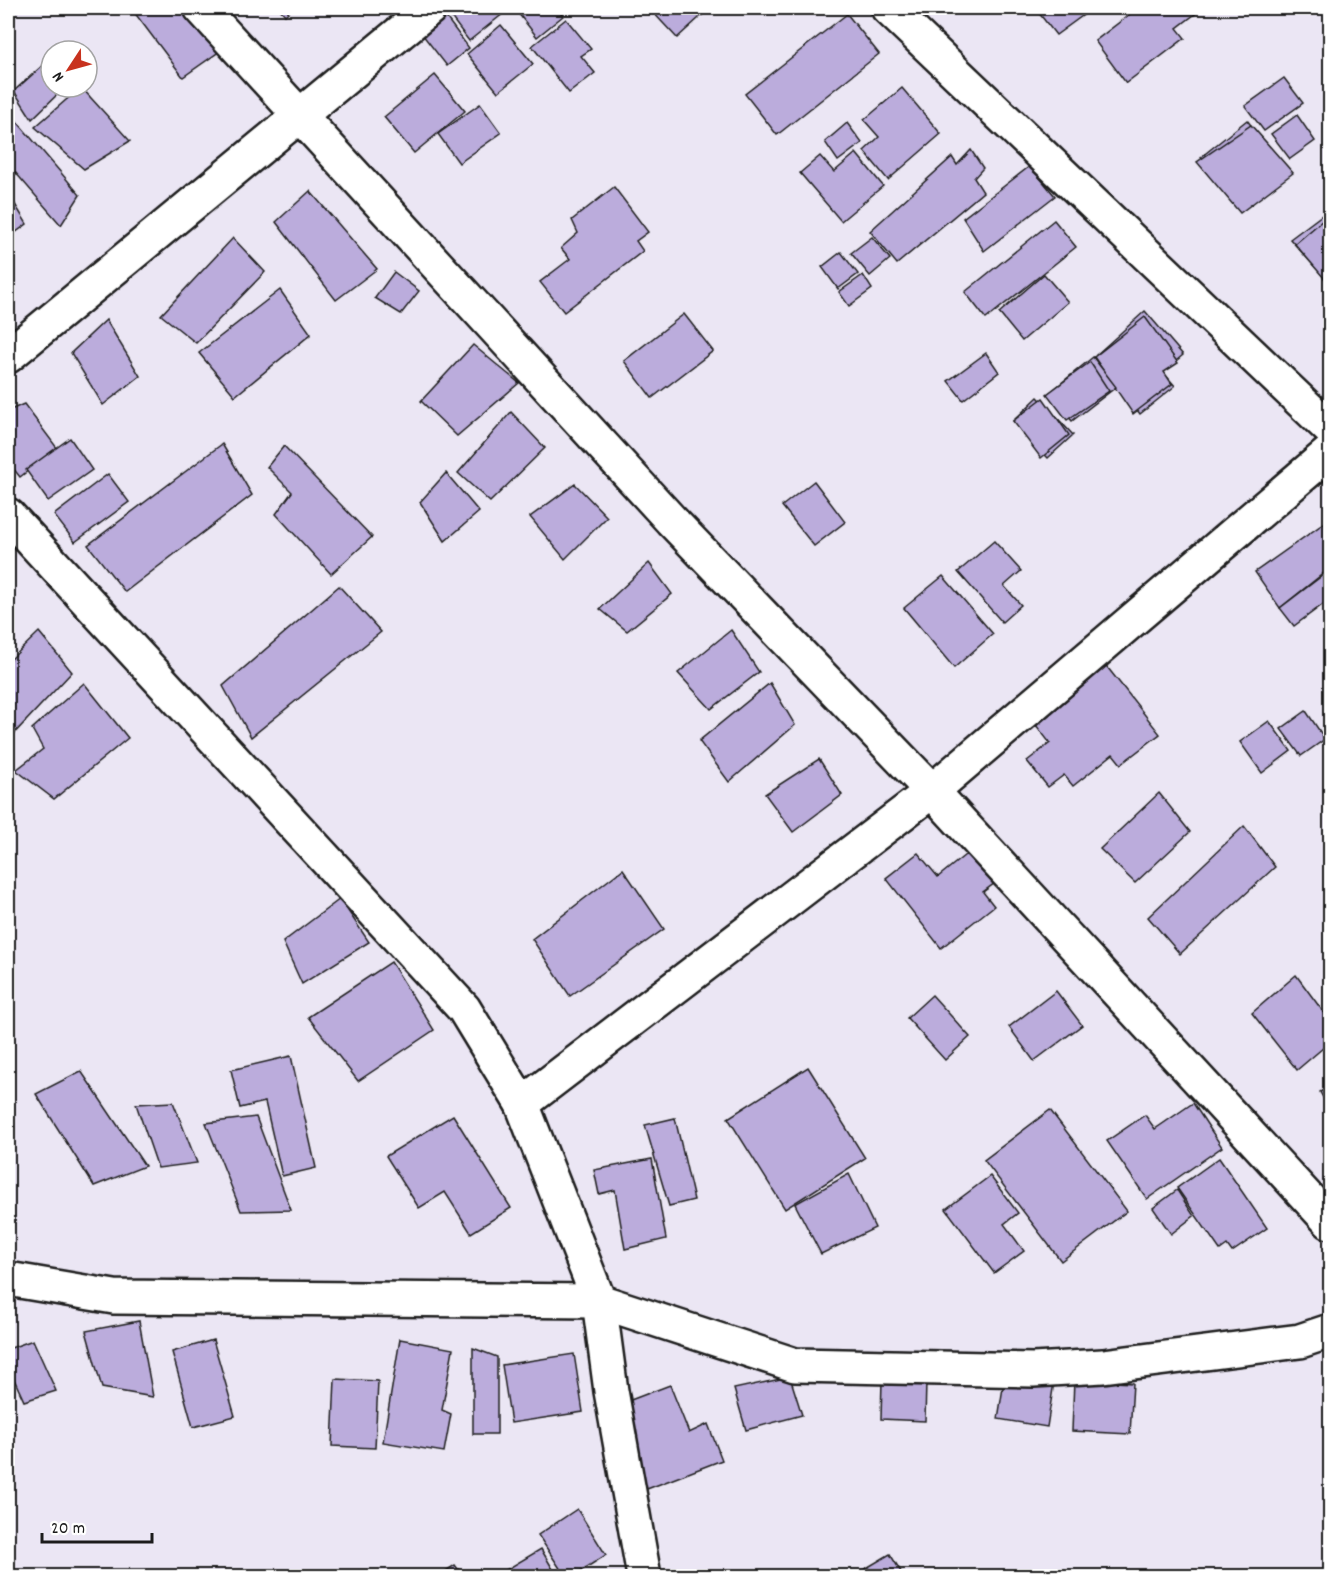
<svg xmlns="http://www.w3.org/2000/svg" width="1338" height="1584" font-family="Dekko,sans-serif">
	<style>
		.building { fill: #bbacdc; stroke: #1c1c1c; stroke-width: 1.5 }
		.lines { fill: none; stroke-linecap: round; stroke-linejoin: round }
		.minor-casing { stroke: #1c1c1c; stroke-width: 38 }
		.minor { stroke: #fff; stroke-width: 33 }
	</style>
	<rect width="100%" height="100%" fill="#ebe6f4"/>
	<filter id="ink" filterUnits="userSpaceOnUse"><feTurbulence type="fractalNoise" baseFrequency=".0167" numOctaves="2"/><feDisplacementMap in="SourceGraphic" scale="12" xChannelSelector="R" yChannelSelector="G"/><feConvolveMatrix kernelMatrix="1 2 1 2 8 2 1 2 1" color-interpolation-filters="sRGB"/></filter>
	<g filter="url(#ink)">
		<g class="building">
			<path d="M131,8H184L220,51L183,77Z"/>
			<path d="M279,8H293L285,15Z"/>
			<path d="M439,8L469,48L447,66L415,25Z"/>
			<path d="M444,8H499L504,13L469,41Z"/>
			<path d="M514,8H556L563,16L537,37Z"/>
			<path d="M649,8H710L677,38Z"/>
			<path d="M1035,8H1093L1056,35Z"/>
			<path d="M1138,8H1203L1177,28L1185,38L1126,83L1095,41Z"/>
			<path d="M847,14L879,54L777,135L745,94Z"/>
			<path d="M566,19L591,49L581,56L595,73L569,93L532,46Z"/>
			<path d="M501,25L533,64L498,92L467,54Z"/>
			<path d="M51,58V87H65L32,119L14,91Z"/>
			<path d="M435,75L465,111L414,153L384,117Z"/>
			<path d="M1284,78L1303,103L1264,131L1245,106Z"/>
			<path d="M81,87L130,141L84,169L35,127Z"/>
			<path d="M902,88L941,134L888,180L864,151L879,137L864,120Z"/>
			<path d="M480,104L501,133L459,163L438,134Z"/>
			<path d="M8,111L80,195L61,225L8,164Z"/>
			<path d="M1297,115L1315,141L1290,159L1271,134Z"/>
			<path d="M1247,120L1288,174L1241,209L1201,157Z"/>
			<path d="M847,123L862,143L838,161L825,142Z"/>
			<path d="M1251,125L1293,173L1240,213L1197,162Z"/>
			<path d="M971,150L983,168L974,178L983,192L897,264L870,231L952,157L957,165Z"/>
			<path d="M856,153L883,186L841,221L800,173L820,156L834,172Z"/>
			<path d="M1030,166L1055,196L984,251L963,218Z"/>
			<path d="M614,187L648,232L636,241L643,251L564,312L540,282L570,259L561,248L578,233L572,220Z"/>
			<path d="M310,191L377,269L336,300L276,222Z"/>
			<path d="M8,193L27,224L8,238Z"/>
			<path d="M1330,209V284L1290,239Z"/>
			<path d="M1330,214V285L1295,244Z"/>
			<path d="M1054,220L1076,247L986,319L965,292Z"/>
			<path d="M872,237L890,259L870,276L851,253Z"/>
			<path d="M233,238L265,272L196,343L161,315Z"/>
			<path d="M841,252L858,274L838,289L822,267Z"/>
			<path d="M394,272L419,291L401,314L375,298Z"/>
			<path d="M1044,274L1068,302L1022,341L999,313Z"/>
			<path d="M863,275L872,289L849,306L839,292Z"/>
			<path d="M280,290L311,334L235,396L199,353Z"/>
			<path d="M1145,311L1183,355L1163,372L1175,386L1140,414L1096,355Z"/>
			<path d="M684,314L713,351L652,398L624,361Z"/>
			<path d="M1145,317L1178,363L1164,372L1172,384L1133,414L1094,357Z"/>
			<path d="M106,320L140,376L103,405L71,353Z"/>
			<path d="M473,345L519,383L457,436L421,401Z"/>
			<path d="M986,353L999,372L963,400L948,381Z"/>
			<path d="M1093,357L1116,387L1072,421L1049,393Z"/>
			<path d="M1090,362L1109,391L1067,420L1047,394Z"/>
			<path d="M1038,397L1073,435L1048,458L1013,421Z"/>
			<path d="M1043,398L1069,435L1041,458L1013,421Z"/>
			<path d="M24,404L57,448L20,477L8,462V411Z"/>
			<path d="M511,412L545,448L490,502L458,473Z"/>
			<path d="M70,438L92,470L48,501L26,470Z"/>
			<path d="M222,444L252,495L125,592L88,545Z"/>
			<path d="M284,446L372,537L331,574L276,514L292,492L267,467Z"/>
			<path d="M446,473L479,512L445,541L420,502Z"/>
			<path d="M108,474L129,502L75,542L54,515Z"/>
			<path d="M814,481L845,522L814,546L782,506Z"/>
			<path d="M575,484L607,517L565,559L530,517Z"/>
			<path d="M1330,519V568L1280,608L1255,572Z"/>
			<path d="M994,541L1021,571L1004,586L1021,605L1002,622L958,572Z"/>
			<path d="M649,563L672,594L627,631L600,609Z"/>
			<path d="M1327,572L1330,576V599L1294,626L1280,608Z"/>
			<path d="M943,576L993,634L954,668L904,608Z"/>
			<path d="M339,586L381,632L251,737L223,686Z"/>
			<path d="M731,630L759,672L711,709L678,673Z"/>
			<path d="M39,632L72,672L8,740V662Z"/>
			<path d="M1104,663L1160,734L1121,764L1113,754L1073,786L1064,775L1048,787L1027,761L1050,743L1032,720Z"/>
			<path d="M84,683L128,738L54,799L16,770L43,749L32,729Z"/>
			<path d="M770,683L795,725L729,782L699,741Z"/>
			<path d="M1306,711L1325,739L1301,756L1281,729Z"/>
			<path d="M1269,721L1291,751L1262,773L1240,742Z"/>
			<path d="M819,759L842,795L793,832L765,794Z"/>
			<path d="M1159,793L1190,832L1135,883L1100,849Z"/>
			<path d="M1244,826L1275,867L1180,954L1148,917Z"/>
			<path d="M970,851L995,883L983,892L994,906L941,948L886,878L918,853L938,877Z"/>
			<path d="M623,869L664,929L570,996L532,939Z"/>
			<path d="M340,899L369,942L302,984L283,942Z"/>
			<path d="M391,962L434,1030L358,1081L308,1017Z"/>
			<path d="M1296,975L1330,1021V1042L1297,1070L1252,1013Z"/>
			<path d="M1056,991L1082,1025L1034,1061L1009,1027Z"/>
			<path d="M932,995L970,1037L945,1060L907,1018Z"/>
			<path d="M291,1056L316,1168L282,1176L265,1102L240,1108L231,1070Z"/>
			<path d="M808,1067L865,1158L785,1209L728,1118Z"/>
			<path d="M81,1071L145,1166L94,1186L36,1094Z"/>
			<path d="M1330,1086V1110L1320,1092Z"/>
			<path d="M173,1102L197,1163L158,1168L136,1104Z"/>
			<path d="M1193,1103L1222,1147L1147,1199L1107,1141L1145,1115L1155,1129Z"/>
			<path d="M1050,1110L1127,1211L1061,1261L984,1160Z"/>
			<path d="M453,1115L511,1208L471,1233L445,1192L419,1208L386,1156Z"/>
			<path d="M256,1117L291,1210L241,1211L206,1123Z"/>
			<path d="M675,1118L694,1200L669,1206L645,1125Z"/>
			<path d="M1219,1158L1267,1228L1232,1252L1227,1245L1220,1250L1177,1188Z"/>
			<path d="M652,1159L666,1239L625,1249L615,1190L599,1194L594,1170Z"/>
			<path d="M849,1174L875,1228L821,1254L795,1204Z"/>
			<path d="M990,1176L1018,1213L1004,1224L1024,1251L994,1273L946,1209Z"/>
			<path d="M1177,1190L1194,1216L1171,1234L1153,1208Z"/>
			<path d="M139,1321L153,1397L102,1388L86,1331Z"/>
			<path d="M400,1339L453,1349L442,1410L451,1414L444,1452L383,1442Z"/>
			<path d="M33,1340L56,1391L24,1401L8,1366V1349Z"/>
			<path d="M213,1340L235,1416L193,1427L172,1352Z"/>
			<path d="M473,1348L497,1357V1434H473Z"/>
			<path d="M574,1354L583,1412L511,1423L502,1365Z"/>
			<path d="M1005,1375L1054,1382L1047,1427L998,1419Z"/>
			<path d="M790,1377L802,1415L746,1430L734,1389Z"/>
			<path d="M335,1379L378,1381L375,1448L332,1446Z"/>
			<path d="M882,1380L926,1382L925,1421L881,1419Z"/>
			<path d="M1074,1380L1133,1383L1130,1434L1072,1431Z"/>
			<path d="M670,1385L689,1433L708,1424L722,1460L647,1489L615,1406Z"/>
			<path d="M577,1509L606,1555L573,1576H565L538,1535Z"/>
			<path d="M541,1549L557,1576H500L499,1574Z"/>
			<path d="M890,1554L903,1575L853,1576Z"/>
			<path d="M455,1565L463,1576H438Z"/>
		</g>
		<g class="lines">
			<g class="minor-casing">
				<g id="minor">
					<path d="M201,8L671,520L932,791L1330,1222"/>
					<path d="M888,8L1330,429"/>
					<path d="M8,356L430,8"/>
					<path d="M8,515L464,1009L522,1104L599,1301L611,1391L644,1576"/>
					<path d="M522,1104L932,791L1330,452"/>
					<path d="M8,1279L114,1297L599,1301L795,1365L1033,1370L1103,1366L1300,1341L1330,1331"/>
				</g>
			</g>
			<use href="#minor" class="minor"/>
		</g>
	</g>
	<rect width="1338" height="1584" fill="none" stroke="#fff" stroke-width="30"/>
	<rect x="15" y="15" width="1308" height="1554" fill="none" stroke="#1c1c1c" stroke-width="2" filter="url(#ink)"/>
	<g transform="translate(69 69) rotate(234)"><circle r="28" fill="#ffffff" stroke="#a4a4a4" stroke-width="1.5"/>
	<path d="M0-4.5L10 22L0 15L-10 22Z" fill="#c8321e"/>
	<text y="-9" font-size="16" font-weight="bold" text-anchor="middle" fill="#1c1c1c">N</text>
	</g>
	<path d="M42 1533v9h110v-9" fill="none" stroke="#1c1c1c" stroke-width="3"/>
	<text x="51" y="1533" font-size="18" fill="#1c1c1c" stroke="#ffffff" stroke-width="4.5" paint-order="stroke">20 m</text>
</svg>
